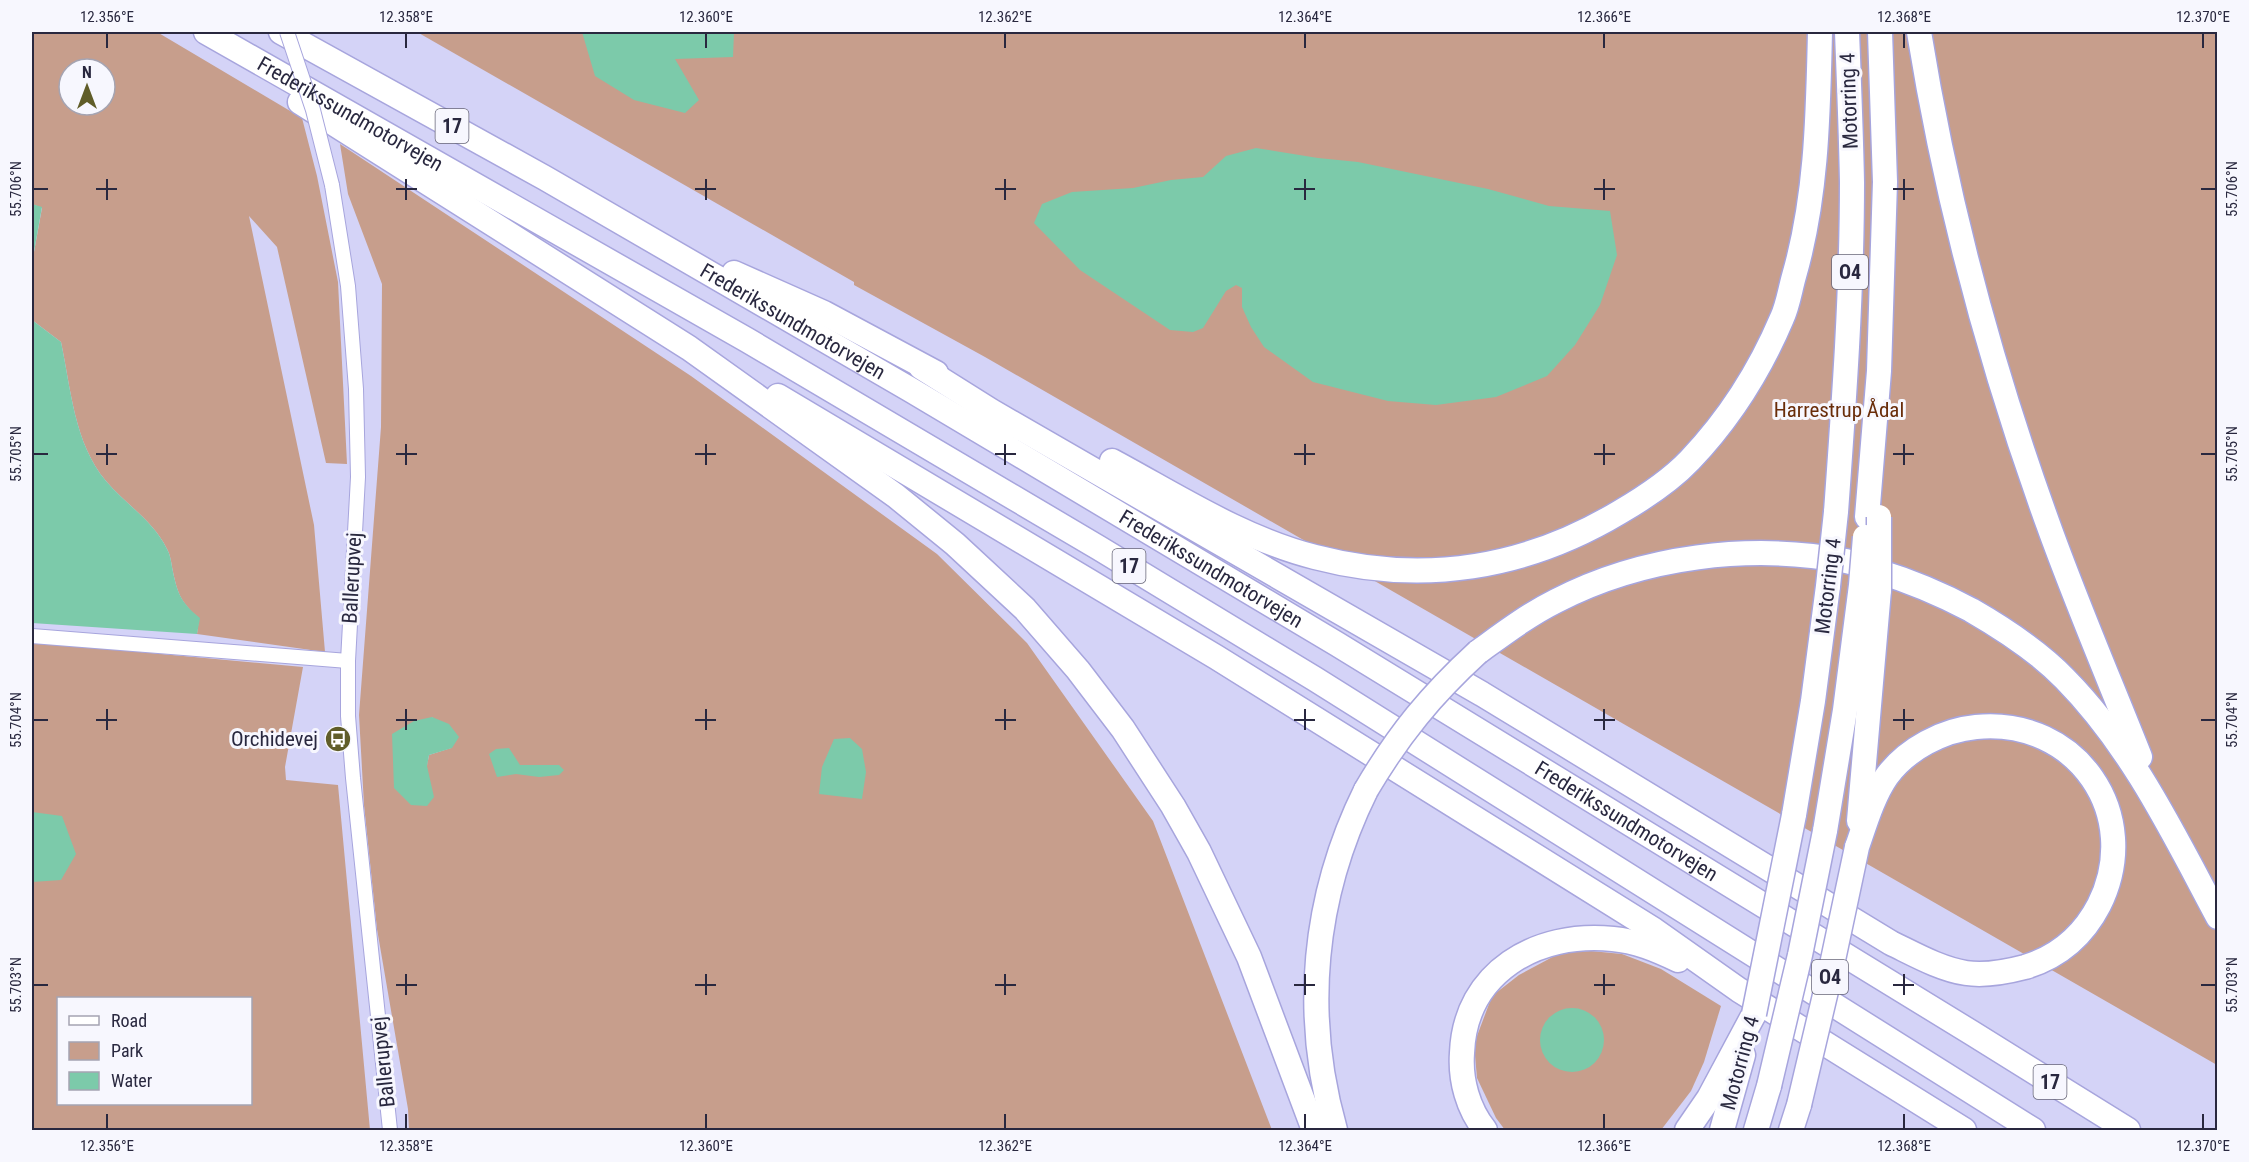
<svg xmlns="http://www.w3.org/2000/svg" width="2249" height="1162" font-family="'Roboto Condensed',sans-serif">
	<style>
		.green { fill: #c79e8c; fill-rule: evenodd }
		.water { fill: #7ccaaa }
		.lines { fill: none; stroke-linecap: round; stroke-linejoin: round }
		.minor-casing { stroke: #a7a5dd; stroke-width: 16 }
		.motorway-casing { stroke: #a7a5dd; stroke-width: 27 }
		.minor { stroke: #fff; stroke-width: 14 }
		.motorway { stroke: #fff; stroke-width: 24 }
		.minor-bridge-casing { stroke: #a7a5dd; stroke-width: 16; stroke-linecap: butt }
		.motorway-bridge-casing { stroke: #a7a5dd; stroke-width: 27; stroke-linecap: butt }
		.minor-bridge { stroke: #fff; stroke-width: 14 }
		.motorway-bridge { stroke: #fff; stroke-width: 24 }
		.ticks { fill: none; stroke: #29283f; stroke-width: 2 }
		.labels { text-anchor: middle; stroke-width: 6; stroke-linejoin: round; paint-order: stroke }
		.shield { fill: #f7f7fe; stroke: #676678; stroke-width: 1.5 }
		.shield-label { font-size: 20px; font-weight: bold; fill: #29283f }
		.street-label { font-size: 21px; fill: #29283f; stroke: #f7f7fe }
		.park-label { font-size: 21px; fill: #692d0a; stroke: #f7f7fe }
		.poi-label { font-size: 21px; fill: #29283f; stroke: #f7f7fe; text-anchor: end }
		.neatline { fill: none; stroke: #29283f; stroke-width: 2 }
		.ticks-label { font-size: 15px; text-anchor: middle; fill: #29283f }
	</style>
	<rect width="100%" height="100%" fill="#d4d3f7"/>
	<g class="green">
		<path d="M32,32H157L302,118L317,176L338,282L347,464L326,463L277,247L249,216L314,525L325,652L197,634L199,618C180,602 177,592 172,567C171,561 170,554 167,549C153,520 126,505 106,481C74,443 71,389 61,342L32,320V263L42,208L32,204ZM69,69H105V105H69Z"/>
		<path d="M417,32H2217V1065L985,357L854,285V282Z"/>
		<path d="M340,144L691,376L937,554L1027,643L1153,821L1272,1130H409L408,1109L377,929L364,805L359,715L381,427L382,284L348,194ZM432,717L451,748L429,755L427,766Z"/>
		<path d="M32,642L303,667L285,767L286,780L338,785L370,1130H32ZM58,998H250V1104H58Z"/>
		<path d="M1591,951L1622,954L1661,969L1721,1006L1704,1062L1691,1091L1661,1130H1505L1496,1118L1477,1078L1474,1044L1492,996L1519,975L1560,953Z"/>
	</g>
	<g class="water">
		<path d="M582,32H734L733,57L675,59L699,100L685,113L634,100L595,76Z"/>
		<path d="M1256,148L1318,158L1358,162L1488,189L1549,206L1610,211L1617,255L1600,305L1575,345L1547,376L1496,397L1436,405L1388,401L1313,382L1264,347L1251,327L1242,307V288L1236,285L1226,291L1203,328L1193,332L1170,330L1080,270L1034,223L1042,204L1072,192L1133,188L1171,180L1203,177L1226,156Z"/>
		<path d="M32,204L42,207L32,263Z"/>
		<path d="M32,320L61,342C71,389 74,443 106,481C126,505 153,520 167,549C170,554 171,561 172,567C177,592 180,602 200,618L197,634L32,623Z"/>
		<path d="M432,717L449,724L459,737L452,748L429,755L427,766L434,797L427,806L411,805L394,788L392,734L414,721Z"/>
		<path d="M850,738L862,749L866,772L862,799L819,794L822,767L834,739Z"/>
		<path d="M509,748L520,765H559L564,770L559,775L539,777L516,774L497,777L489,754L496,749Z"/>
		<path d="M32,812L62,816L76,854L61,880L32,882Z"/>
		<circle cx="1572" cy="1040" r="32"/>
	</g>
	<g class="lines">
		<g class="minor-casing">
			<g id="minor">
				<path d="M332,185L348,286L356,389L358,477L348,661V716L353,778L390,1130"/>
				<path d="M32,636L348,661"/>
			</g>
		</g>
		<g class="motorway-casing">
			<g id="motorway">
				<path id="s1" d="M206,32L747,340L1099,548L1315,679L2033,1130"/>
				<path id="s2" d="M281,32L545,178L911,390L1337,644L1972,1033L2128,1130"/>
				<path d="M1919,32C1946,199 1990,364 2048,524C2076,602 2109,679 2140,757"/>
				<path d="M300,102L689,348L896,496L955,544L1025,609L1078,670L1123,729L1173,806L1199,852L1249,957L1314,1130"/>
				<path d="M734,273L824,313L936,373"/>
				<path d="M921,367L991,411L1482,694L1891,943C1914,954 1940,969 1966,973C1986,976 2006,972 2025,967C2058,957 2083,936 2099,905C2144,815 2077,717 1976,727C1943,730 1907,749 1887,776C1873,796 1865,824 1857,847"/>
				<path d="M778,396L1216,657L1654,930L1739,990L1964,1130"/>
				<path d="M1112,461C1177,496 1243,539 1315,557C1422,585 1525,569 1620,512C1644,498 1671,480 1690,460C1729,419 1760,370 1782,318C1788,305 1790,290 1794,276C1817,196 1818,114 1820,32"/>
				<path d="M1836,512C1844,402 1852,292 1852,182C1851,132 1849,82 1847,32"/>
				<path d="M1867,517L1879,371L1885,182L1880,32"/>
				<path d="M1478,652C1503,634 1528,615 1556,601C1643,556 1750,543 1846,561C1856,563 1867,568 1877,571C1910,581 1941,594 1971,610C2004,629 2039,652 2065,679C2132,747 2173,833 2218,917"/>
				<path d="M1794,815L1813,701L1828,586"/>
				<path d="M1859,821L1879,590"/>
				<path d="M1825,831L1845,710L1861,585"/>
				<path d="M1335,1130C1302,1014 1313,897 1366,790"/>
				<path d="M1485,1130C1468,1109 1460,1080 1462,1053C1465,972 1537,931 1613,939C1636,941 1657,950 1678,960"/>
				<path d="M1687,1130L1709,1098L1754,1014"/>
				<path d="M1722,1130L1743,1055"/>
				<path d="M1756,1130L1769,1086"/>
				<path d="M1791,1130L1799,1105"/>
			</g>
		</g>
		<use href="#minor" class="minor"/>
		<use href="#motorway" class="motorway"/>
		<g class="minor-bridge-casing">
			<path id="minor-bridge" d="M287,32L313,110L332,185"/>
		</g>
		<g class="motorway-bridge-casing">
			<g id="motorway-bridge">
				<path d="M1879,517V590"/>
				<path d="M1861,585L1865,537"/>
				<path d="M1828,586L1836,512"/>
				<path d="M1366,790C1399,734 1431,695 1478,652"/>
				<path d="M1754,1014L1794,815"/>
				<path d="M1769,1086L1800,955L1825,831"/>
				<path d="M1799,1105L1830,974L1857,847"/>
			</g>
		</g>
		<use href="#minor-bridge" class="minor-bridge"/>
		<use href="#motorway-bridge" class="motorway-bridge"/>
	</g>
	<path class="ticks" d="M107,33V48M406,33V48M706,33V48M1005,33V48M1305,33V48M1604,33V48M1904,33V48M2203,33V48M107,179V200M406,179V200M706,179V200M1005,179V200M1305,179V200M1604,179V200M1904,179V200M33,189H48M96,189H117M396,189H417M695,189H716M995,189H1016M1294,189H1315M1594,189H1615M1893,189H1914M2201,189H2216M107,444V465M406,444V465M706,444V465M1005,444V465M1305,444V465M1604,444V465M1904,444V465M33,454H48M96,454H117M396,454H417M695,454H716M995,454H1016M1294,454H1315M1594,454H1615M1893,454H1914M2201,454H2216M107,709V730M406,709V730M706,709V730M1005,709V730M1305,709V730M1604,709V730M1904,709V730M33,720H48M96,720H117M396,720H417M695,720H716M995,720H1016M1294,720H1315M1594,720H1615M1893,720H1914M2201,720H2216M406,974V995M706,974V995M1005,974V995M1305,974V995M1604,974V995M1904,974V995M33,985H48M396,985H417M695,985H716M995,985H1016M1294,985H1315M1594,985H1615M1893,985H1914M2201,985H2216M107,1114V1129M406,1114V1129M706,1114V1129M1005,1114V1129M1305,1114V1129M1604,1114V1129M1904,1114V1129M2203,1114V1129"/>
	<defs>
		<g id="bus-disc" transform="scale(1.35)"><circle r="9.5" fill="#605d29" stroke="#f7f7fe"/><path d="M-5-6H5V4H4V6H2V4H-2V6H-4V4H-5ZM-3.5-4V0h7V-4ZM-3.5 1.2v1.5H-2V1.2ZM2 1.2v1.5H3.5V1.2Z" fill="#fff"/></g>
	</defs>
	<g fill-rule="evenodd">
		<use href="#bus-disc" x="338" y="739"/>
	</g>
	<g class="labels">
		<g class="shield">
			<rect x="435.5" y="109" width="33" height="34" rx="4.5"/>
			<rect x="1832" y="255" width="36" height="34" rx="4.5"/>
			<rect x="1112.5" y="549" width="33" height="34" rx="4.5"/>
			<rect x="1812" y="960" width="36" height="34" rx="4.5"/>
			<rect x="2033.5" y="1065" width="33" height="34" rx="4.5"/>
		</g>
		<g class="shield-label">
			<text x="452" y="133">17</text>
			<text x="1850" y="279">O4</text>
			<text x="1129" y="573">17</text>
			<text x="1830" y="984">O4</text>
			<text x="2050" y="1089">17</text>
		</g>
		<g class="street-label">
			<text transform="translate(1849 101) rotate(-92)" y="7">Motorring 4</text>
			<text dy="7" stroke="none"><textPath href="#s1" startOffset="166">Frederikssundmotorvejen</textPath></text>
			<text dy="7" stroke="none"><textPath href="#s2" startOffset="588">Frederikssundmotorvejen</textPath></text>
			<text dy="7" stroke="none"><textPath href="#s2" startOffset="1074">Frederikssundmotorvejen</textPath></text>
			<text transform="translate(352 578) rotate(-87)" y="7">Ballerupvej</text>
			<text transform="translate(1828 586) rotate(-83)" y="7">Motorring 4</text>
			<text dy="7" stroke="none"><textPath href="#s2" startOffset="1560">Frederikssundmotorvejen</textPath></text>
			<text transform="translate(383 1062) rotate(-96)" y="7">Ballerupvej</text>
			<text transform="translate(1740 1063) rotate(-75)" y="7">Motorring 4</text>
		</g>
		<g class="park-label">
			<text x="1839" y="417">Harrestrup Ådal</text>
		</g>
		<g class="poi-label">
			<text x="318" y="746">Orchidevej</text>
		</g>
	</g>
	<rect width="2249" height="1162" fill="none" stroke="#f7f7fe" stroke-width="66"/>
	<rect x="57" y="997" width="195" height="108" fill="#f7f7fe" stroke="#a5a4b2" stroke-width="1.5"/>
	<rect x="69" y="1016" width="30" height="9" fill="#ffffff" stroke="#a5a4b2" stroke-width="1.5"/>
	<text x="111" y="1027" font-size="18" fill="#29283f">Road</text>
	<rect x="69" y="1042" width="30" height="18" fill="#c79e8c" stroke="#a5a4b2" stroke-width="1.5"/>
	<text x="111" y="1057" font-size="18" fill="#29283f">Park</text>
	<rect x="69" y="1072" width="30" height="18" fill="#7ccaaa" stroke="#a5a4b2" stroke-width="1.5"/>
	<text x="111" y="1087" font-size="18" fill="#29283f">Water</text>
	<g transform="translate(87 87)"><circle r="28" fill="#f7f7fe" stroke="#a5a4b2" stroke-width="1.5"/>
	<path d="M0-4.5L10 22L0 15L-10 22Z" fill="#605d29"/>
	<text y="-9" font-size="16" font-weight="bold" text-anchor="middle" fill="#29283f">N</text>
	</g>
	<rect x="33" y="33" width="2183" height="1096" class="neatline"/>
	<g class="ticks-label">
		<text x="107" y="22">12.356°E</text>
		<text x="406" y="22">12.358°E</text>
		<text x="706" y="22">12.360°E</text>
		<text x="1005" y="22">12.362°E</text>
		<text x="1305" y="22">12.364°E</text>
		<text x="1604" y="22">12.366°E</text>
		<text x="1904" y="22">12.368°E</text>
		<text x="2203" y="22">12.370°E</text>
		<text transform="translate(16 189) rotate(-90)" y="5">55.706°N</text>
		<text transform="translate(2232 189) rotate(-90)" y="5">55.706°N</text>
		<text transform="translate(16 454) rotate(-90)" y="5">55.705°N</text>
		<text transform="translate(2232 454) rotate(-90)" y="5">55.705°N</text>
		<text transform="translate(16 720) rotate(-90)" y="5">55.704°N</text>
		<text transform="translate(2232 720) rotate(-90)" y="5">55.704°N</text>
		<text transform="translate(16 985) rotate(-90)" y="5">55.703°N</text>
		<text transform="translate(2232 985) rotate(-90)" y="5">55.703°N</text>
		<text x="107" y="1151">12.356°E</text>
		<text x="406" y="1151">12.358°E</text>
		<text x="706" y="1151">12.360°E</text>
		<text x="1005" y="1151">12.362°E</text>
		<text x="1305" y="1151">12.364°E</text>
		<text x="1604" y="1151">12.366°E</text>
		<text x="1904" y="1151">12.368°E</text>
		<text x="2203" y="1151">12.370°E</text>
	</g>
</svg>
